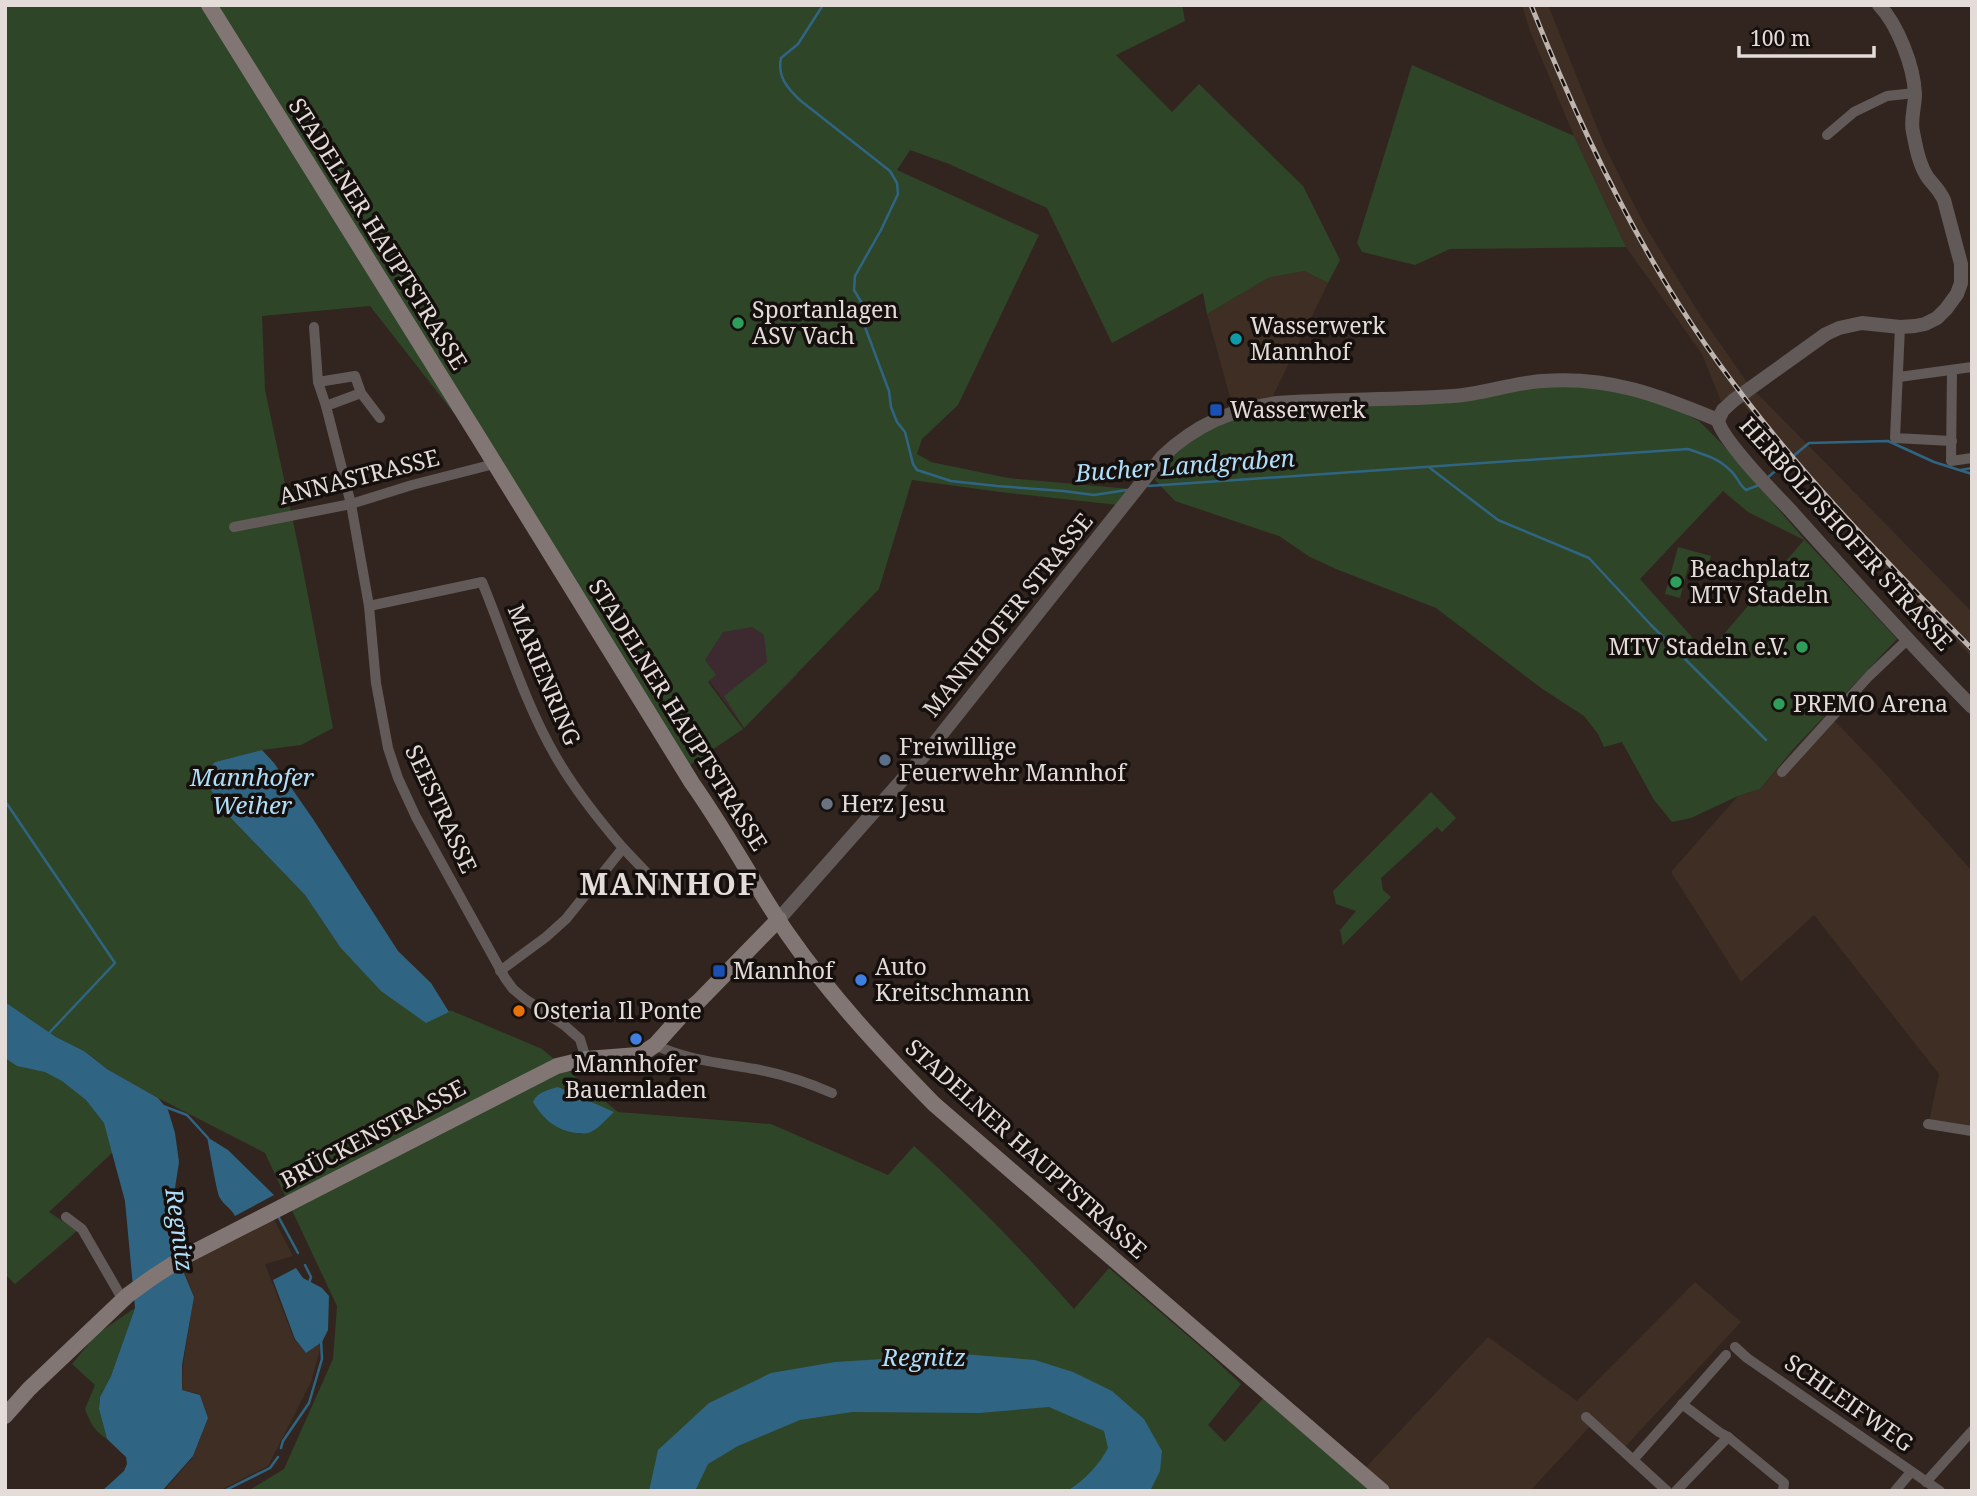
<svg xmlns="http://www.w3.org/2000/svg" width="1977" height="1496" font-family="'Noto Serif',serif">
	<style>
		.built { fill: #3f2e24 }
		.education { fill: #3c2a30 }
		.green { fill: #2e4528; fill-rule: evenodd }
		.water { fill: #2f6582 }
		.lines { fill: none; stroke-linecap: round; stroke-linejoin: round }
		.stream { stroke: #2f6582; stroke-width: 2.5 }
		.minor { stroke: #625a59; stroke-width: 10 }
		.tertiary { stroke: #625a59; stroke-width: 14 }
		.secondary { stroke: #827674; stroke-width: 16 }
		.rail-casing { stroke: #bdb4b0; stroke-width: 5 }
		.rail { stroke: #15100d; stroke-width: 2.5; stroke-dasharray: 8; stroke-linecap: butt }
		.leisure-dot { fill: #2e9e5b; stroke: #15100d; stroke-width: 2.5 }
		.culture-dot { fill: #0f9aa8; stroke: #15100d; stroke-width: 2.5 }
		.transit-dot { fill: #1a4fb4; stroke: #15100d; stroke-width: 2.5 }
		.service-dot { fill: #5c6f8a; stroke: #15100d; stroke-width: 2.5 }
		.worship-dot { fill: #6b7280; stroke: #15100d; stroke-width: 2.5 }
		.shop-dot { fill: #3f7fe0; stroke: #15100d; stroke-width: 2.5 }
		.food-dot { fill: #e8710a; stroke: #15100d; stroke-width: 2.5 }
		.labels { text-anchor: middle; stroke-width: 7; stroke-linejoin: round; paint-order: stroke }
		.street-label { font-size: 23px; fill: #e4dcd8; stroke: #15100d }
		.poi-label { font-size: 23px; fill: #e4dcd8; stroke: #15100d; text-anchor: start }
		.water-label { font-size: 24px; font-style: italic; fill: #afdefa; stroke: #15100d }
		.district-label { font-size: 30px; font-weight: bold; letter-spacing: 2px; fill: #e4dcd8; stroke: #15100d }
	</style>
	<rect width="100%" height="100%" fill="#32251f"/>
	<g class="built">
		<path d="M1522,5H1548L1604,145L1644,224L1700,315L1749,385L1972,612V657L1912,596L1791,463L1735,393L1721,401L1702,354L1626,247L1574,136L1530,31Z"/>
		<path d="M1304,271L1328,283L1271,400L1233,408L1207,314L1268,278Z"/>
		<path d="M1827,713L1881,769L1972,871V1137L1928,1127L1939,1074L1814,915L1741,982L1671,872L1738,796L1760,789Z"/>
		<path d="M273,1218L293,1256L265,1264L294,1339L306,1353L322,1342L311,1382L268,1466L219,1491H164L193,1457L208,1418L200,1394L182,1390L183,1365L194,1296L182,1266Z"/>
		<path d="M1695,1282L1741,1322L1622,1450L1593,1423L1530,1491H1370L1356,1478L1488,1337L1577,1401Z"/>
	</g>
	<path class="education" d="M753,618L798,674L744,728L682,644Z"/>
	<g class="green">
		<path d="M5,5H1182L1185,21L1116,55L1172,112L1199,84L1303,186L1340,260L1328,283L1304,271L1268,278L1207,314L1203,293L1112,343L1047,208L949,164L910,150L897,170L1039,235L958,405L922,439L917,454L931,462L1008,478L1131,489L1118,505L1000,492L912,480L879,589L744,728L724,696L767,662L764,635L752,627L723,632L705,660L716,675L708,682L743,729L684,769L496,467L370,306L262,316L265,390L301,559L333,728L301,745L262,750L215,762L226,813L305,895L340,947L449,1012L450,1010L542,1049L618,1112L771,1124L888,1175L914,1146C971,1197 1024,1252 1074,1309L1109,1268L1209,1354L1241,1384L1208,1425L1225,1442L1266,1395L1370,1491H248L284,1469L333,1359L337,1306L265,1153L158,1098L107,1069L84,1051L56,1037L5,1002Z"/>
		<path d="M1412,65L1574,136L1626,247L1450,249L1415,265L1362,252L1357,243Z"/>
		<path d="M1531,382L1631,386L1699,421L1722,444L1805,540L1897,639L1797,745L1760,789L1738,796L1691,818L1672,822L1654,800L1622,742L1604,747L1598,734L1584,716L1541,688L1436,608L1336,569L1310,557L1279,536L1175,501L1155,480L1168,460L1233,408L1439,396ZM1723,491L1748,512L1804,540L1707,654L1640,579Z"/>
		<path d="M1678,547L1711,556L1707,569L1689,564L1680,598L1665,594Z"/>
		<path d="M1431,792L1456,818L1442,832L1437,827L1381,878L1383,890L1391,897L1343,945L1340,930L1356,911L1336,904L1333,891Z"/>
		<path d="M5,1058C21,1068 30,1066 46,1072C68,1081 91,1101 103,1121C108,1130 110,1142 113,1152L49,1212L77,1231L15,1284L5,1274Z"/>
		<path d="M135,1308L111,1376L100,1397L99,1409L107,1439C94,1431 90,1422 85,1409L95,1385L72,1364L97,1334Z"/>
	</g>
	<g class="water">
		<path d="M262,750L274,763L313,819L398,951L431,983L449,1012L426,1023L381,991L340,947L305,895L226,813L202,776L215,762Z"/>
		<path d="M5,1002L56,1037L84,1051L107,1069L158,1098L168,1110L175,1133L179,1162L175,1188L176,1254L194,1297L182,1365V1390L200,1395L208,1418L193,1456L162,1491H102L124,1471L127,1464L126,1457L107,1439L99,1409L100,1397L111,1376L135,1308L125,1201L104,1123L86,1100L62,1081L45,1072L17,1066L5,1058Z"/>
		<path d="M558,1087L614,1112C606,1119 598,1130 588,1133C585,1134 579,1133 577,1133C557,1131 543,1119 533,1102C537,1092 548,1090 558,1087Z"/>
		<path d="M207,1137L228,1150L274,1195L235,1216C231,1208 224,1205 220,1198C217,1195 209,1146 207,1137Z"/>
		<path d="M296,1268L303,1278L322,1288L329,1296L328,1330L322,1342L306,1353L295,1339L273,1280Z"/>
		<path d="M963,1354L1035,1360L1073,1372L1112,1391L1144,1419L1162,1451L1160,1471L1150,1491H1067C1084,1481 1099,1465 1108,1448L1104,1431L1049,1407L980,1413L852,1412L800,1420L738,1446L708,1464L695,1491H649L658,1450L709,1403L771,1373L835,1362Z"/>
	</g>
	<g class="lines">
		<g class="stream">
			<path d="M823,5L798,44L781,58C777,77 788,89 801,101L890,171L897,183L898,194L881,230L855,276L854,290L863,305L865,327L889,391L891,407L897,422L905,432L913,464L917,470L951,481L997,486L1063,491L1094,495L1127,490"/>
			<path d="M1430,468L1498,520L1589,558L1651,625L1766,740"/>
			<path d="M1961,470L1972,468"/>
			<path d="M1767,478L1809,443L1888,441L1934,462L1972,474"/>
			<path d="M1148,486L1688,449C1707,456 1717,457 1732,472C1738,478 1739,485 1746,490L1759,485"/>
			<path d="M5,801L115,963L50,1032"/>
			<path d="M163,1106L187,1115L208,1138"/>
			<path d="M278,1216L298,1253"/>
			<path d="M305,1265L311,1277L309,1283"/>
			<path d="M281,1448L283,1441L309,1403L322,1359L321,1339"/>
			<path d="M224,1491L270,1468L278,1457"/>
		</g>
		<g class="minor">
			<path d="M1827,135L1854,112L1887,96L1915,93"/>
			<path d="M314,327L318,382"/>
			<path d="M1900,327L1895,438L1952,441"/>
			<path d="M1952,370L1951,461L1972,458"/>
			<path d="M1899,377L1972,367"/>
			<path d="M361,393L326,406L318,382L355,376L361,393L380,418"/>
			<path d="M326,406L351,504L369,606L376,683L388,748L398,778L416,817L505,978L513,989L525,999L564,1025L580,1039L586,1059"/>
			<path d="M234,527L351,504L412,485L494,464"/>
			<path d="M369,606L482,582C506,640 524,702 556,757C575,790 598,819 623,848L566,919L546,937L500,971"/>
			<path d="M1782,772L1869,676L1907,640"/>
			<path d="M623,848L661,888"/>
			<path d="M655,1045C687,1060 721,1063 755,1069C782,1074 807,1082 832,1093"/>
			<path d="M1928,1124L1972,1131"/>
			<path d="M66,1217L82,1229L123,1300"/>
			<path d="M1735,1347L1747,1358L1940,1491"/>
			<path d="M1682,1404L1719,1432L1728,1437L1784,1483L1783,1491"/>
			<path d="M1586,1417L1667,1491"/>
			<path d="M1633,1460L1726,1355"/>
			<path d="M1926,1482L1972,1431"/>
			<path d="M1676,1491L1728,1437"/>
			<path d="M1895,1491L1911,1472"/>
		</g>
		<g class="tertiary">
			<path d="M1718,420L1723,410L1734,400L1826,334L1839,328L1862,323L1900,327L1915,326L1925,324L1937,318L1946,309L1957,294L1961,283V264L1944,200C1940,191 1934,185 1928,178C1919,165 1916,147 1913,132C1910,120 1915,107 1915,94C1914,67 1898,25 1879,5"/>
			<path d="M1718,420C1721,439 1775,494 1791,511C1850,577 1910,643 1972,707"/>
			<path d="M779,919L933,745L1162,457C1195,425 1232,409 1277,403C1335,399 1394,400 1453,396C1483,394 1512,383 1543,381C1609,376 1658,395 1718,420"/>
		</g>
		<g class="secondary">
			<path d="M209,5L479,438L692,783C726,831 754,884 787,933C830,995 881,1050 934,1104L1382,1491"/>
			<path d="M5,1416L29,1389L128,1295L153,1277L184,1257L557,1066L586,1059L638,1055L646,1051L655,1045L682,1015L698,1002L779,919"/>
		</g>
		<g class="rail-casing">
			<path id="rail" d="M1531,5C1570,103 1613,197 1668,287C1750,422 1861,537 1972,649"/>
		</g>
		<use href="#rail" class="rail"/>
	</g>
	<g class="leisure-dot">
		<circle cx="738" cy="323" r="7"/>
		<circle cx="1676" cy="582" r="7"/>
		<circle cx="1802" cy="647" r="7"/>
		<circle cx="1779" cy="704" r="7"/>
	</g>
	<circle class="culture-dot" cx="1236" cy="339" r="7"/>
	<g class="transit-dot">
		<rect x="1209" y="403" width="14" height="14" rx="3.5"/>
		<rect x="712" y="964" width="14" height="14" rx="3.5"/>
	</g>
	<circle class="service-dot" cx="885" cy="760" r="7"/>
	<circle class="worship-dot" cx="827" cy="804" r="7"/>
	<g class="shop-dot">
		<circle cx="861" cy="980" r="7"/>
		<circle cx="636" cy="1039" r="7"/>
	</g>
	<circle class="food-dot" cx="519" cy="1011" r="7"/>
	<g class="labels">
		<g class="street-label">
			<text transform="translate(378 234) rotate(58)" y="8">STADELNER HAUPTSTRASSE</text>
			<text transform="translate(359 477) rotate(-14)" y="8">ANNASTRASSE</text>
			<text transform="translate(1846 534) rotate(48)" y="8">HERBOLDSHOFER STRASSE</text>
			<text transform="translate(1008 615) rotate(-51)" y="8">MANNHOFER STRASSE</text>
			<text transform="translate(544 675) rotate(67)" y="8">MARIENRING</text>
			<text transform="translate(678 715) rotate(58)" y="8">STADELNER HAUPTSTRASSE</text>
			<text transform="translate(441 809) rotate(65)" y="8">SEESTRASSE</text>
			<text transform="translate(373 1134) rotate(-28)" y="8">BRÜCKENSTRASSE</text>
			<text transform="translate(1026 1149) rotate(42)" y="8">STADELNER HAUPTSTRASSE</text>
			<text transform="translate(1849 1403) rotate(35)" y="8">SCHLEIFWEG</text>
		</g>
		<g class="poi-label">
			<text x="752" y="318">Sportanlagen<tspan x="752" dy="26">ASV Vach</tspan></text>
			<text x="1250" y="334">Wasserwerk<tspan x="1250" dy="26">Mannhof</tspan></text>
			<text x="1230" y="418">Wasserwerk</text>
			<text x="1690" y="577">Beachplatz<tspan x="1690" dy="26">MTV Stadeln</tspan></text>
			<text x="1788" y="655" text-anchor="end">MTV Stadeln e.V.</text>
			<text x="1793" y="712">PREMO Arena</text>
			<text x="899" y="755">Freiwillige<tspan x="899" dy="26">Feuerwehr Mannhof</tspan></text>
			<text x="841" y="812">Herz Jesu</text>
			<text x="875" y="975">Auto<tspan x="875" dy="26">Kreitschmann</tspan></text>
			<text x="733" y="979">Mannhof</text>
			<text x="533" y="1019">Osteria Il Ponte</text>
			<text x="636" y="1072" text-anchor="middle">Mannhofer<tspan x="636" dy="26">Bauernladen</tspan></text>
		</g>
		<g class="water-label">
			<text transform="translate(1185 466) rotate(-4)" y="8">Bucher Landgraben</text>
			<text x="252" y="786">Mannhofer<tspan x="252" dy="28">Weiher</tspan></text>
			<text transform="translate(179 1230) rotate(82)" y="8">Regnitz</text>
			<text x="924" y="1366">Regnitz</text>
		</g>
		<g class="district-label">
			<text x="669" y="895">MANNHOF</text>
		</g>
	</g>
	<rect width="1977" height="1496" fill="none" stroke="#e4dcd8" stroke-width="14"/>
	<path d="M1739 46v10h135v-10" fill="none" stroke="#e4dcd8" stroke-width="3.5"/>
	<text x="1750" y="46" font-size="21" fill="#e4dcd8" stroke="#15100d" stroke-width="5" paint-order="stroke">100 m</text>
</svg>
